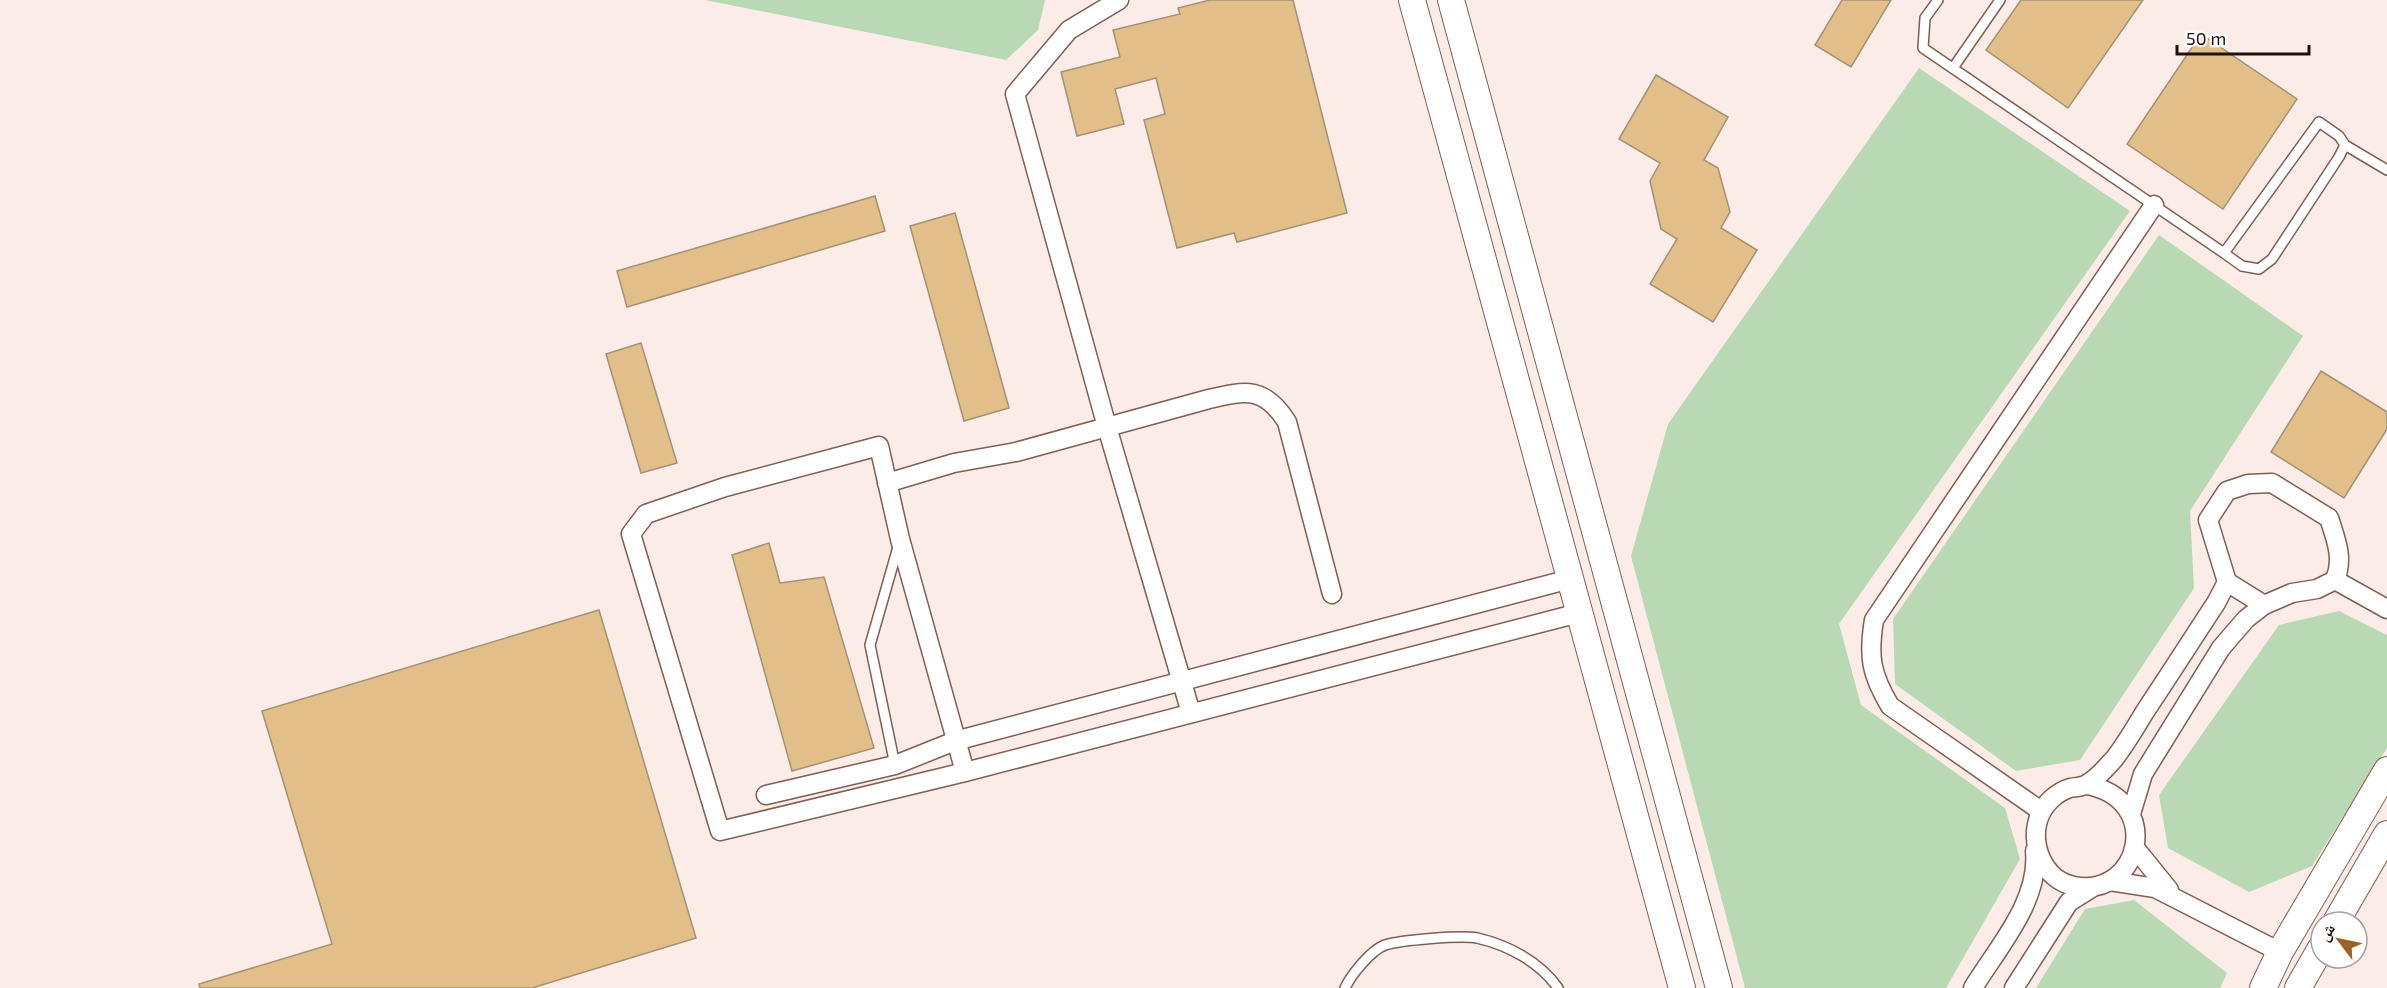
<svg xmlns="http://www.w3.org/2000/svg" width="2387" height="988" font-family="'Exo 2','Noto Naskh Arabic',sans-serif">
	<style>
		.green { fill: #b9d9b4 }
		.building { fill: #e2bf89; stroke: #a49175; stroke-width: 1.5 }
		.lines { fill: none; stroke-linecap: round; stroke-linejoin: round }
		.service-casing { stroke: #7f5f53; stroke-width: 12 }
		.minor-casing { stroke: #7f5f53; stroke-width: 21 }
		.secondary-casing { stroke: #7f5f53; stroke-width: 28 }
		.service { stroke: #fff; stroke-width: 9 }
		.minor { stroke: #fff; stroke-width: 18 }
		.secondary { stroke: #fff; stroke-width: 26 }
	</style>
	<rect width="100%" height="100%" fill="#fcece7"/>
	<g class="green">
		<path d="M705,0H1045L1038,30L1006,60Z"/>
		<path d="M1919,68L2130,211L1839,624L1861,705L2005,808L2020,859L1946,988H1745L1631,556L1668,424Z"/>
		<path d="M2159,235L2303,336L2190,511L2194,588L2080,760L2016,771L1895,684L1893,619Z"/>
		<path d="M2339,611L2387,635V748L2312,866L2249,892L2168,848L2159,795L2279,625Z"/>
		<path d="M2134,900L2227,973L2220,988H2036L2085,909Z"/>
	</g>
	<g class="building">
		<path d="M1210,0H1293L1347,213L1237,242L1234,233L1177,248L1144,120L1165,114L1156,78L1115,89L1124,124L1077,136L1061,72L1120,57L1113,30L1180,14L1178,8Z"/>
		<path d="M1842,0H1891L1851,67L1815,45Z"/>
		<path d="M2021,0H2143L2068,108L1986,50Z"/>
		<path d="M2201,34L2297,99L2223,209L2127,144Z"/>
		<path d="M1656,75L1728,117L1704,160L1718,168L1730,212L1721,228L1757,250L1713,322L1650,284L1677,239L1661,229L1650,181L1660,163L1619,139Z"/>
		<path d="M875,196L885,231L627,307L617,271Z"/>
		<path d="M955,213L1009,408L964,421L910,226Z"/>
		<path d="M641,343L677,463L641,473L606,354Z"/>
		<path d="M2321,371L2387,412V429L2344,498L2271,452Z"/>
		<path d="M769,543L780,583L824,577L874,748L792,771L732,555Z"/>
		<path d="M599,610L696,938L532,988H200L199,984L332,944L262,711Z"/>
	</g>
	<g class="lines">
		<g class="service-casing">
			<g id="service">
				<path d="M1938,0L1925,18L1923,48L2224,253L2242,266L2259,269L2272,259L2339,157L2345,145L2339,136L2319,122L2224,253"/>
				<path d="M1953,68L2000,0"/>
				<path d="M2345,145L2387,170"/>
				<path d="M895,765L870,645L898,547"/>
				<path d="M1345,988C1351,975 1371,950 1385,945C1401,940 1461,935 1477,938C1508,945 1540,962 1558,988"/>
			</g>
		</g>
		<g class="minor-casing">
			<g id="minor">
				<path d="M1119,0L1069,30L1015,94L1107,427L1191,713"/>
				<path d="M887,483L954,463L1016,452L1209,399C1247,390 1265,387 1287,422L1332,594"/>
				<path d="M2227,582L2264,605"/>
				<path d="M965,772L900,539L879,446L725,487L646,514L631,534L720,831L965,772L1579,613"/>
				<path d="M2087,785C2165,800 2140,899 2074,886C2043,880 2028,842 2040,815C2045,803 2057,792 2070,788C2075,787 2083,787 2087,784C2096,779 2107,767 2114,759C2126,744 2136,726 2146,710C2170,674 2193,638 2216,603L2227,582L2208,520L2227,491L2248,484L2272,483L2329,518C2336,540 2344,558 2335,580"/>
				<path d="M766,795L895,765L955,741L1570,579"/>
				<path d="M2041,811L1890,706C1871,674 1868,657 1874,620L2154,205"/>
				<path d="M2131,814L2143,774L2221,648L2246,619L2264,605L2292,593L2317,589L2335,580L2387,609"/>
				<path d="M2135,848L2169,890"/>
				<path d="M2110,881L2155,888L2280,952"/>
				<path d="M1973,988C1998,947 2040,901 2035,851"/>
				<path d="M2014,988L2069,902L2093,887"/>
			</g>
		</g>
		<g class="secondary-casing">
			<g id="secondary">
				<path d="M1412,0L1682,988"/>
				<path d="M1451,0L1719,988"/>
				<path d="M2336,922L2387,834"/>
				<path d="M2263,988L2280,952L2387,770"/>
				<path d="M2298,988L2321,948"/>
			</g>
		</g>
		<use href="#service" class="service"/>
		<use href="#minor" class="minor"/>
		<use href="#secondary" class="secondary"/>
	</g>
	<g transform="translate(2339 940) rotate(302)"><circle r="28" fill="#ffffff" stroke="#a5a09f" stroke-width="1.5"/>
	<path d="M0-4.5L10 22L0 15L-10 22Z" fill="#9c6122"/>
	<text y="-9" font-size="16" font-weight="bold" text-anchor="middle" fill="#1f120e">ش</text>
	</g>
	<path d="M2177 45v9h132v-9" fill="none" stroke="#1f120e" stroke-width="3"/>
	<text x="2186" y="45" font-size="18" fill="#1f120e" stroke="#ffffff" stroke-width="4.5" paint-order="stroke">50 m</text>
</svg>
